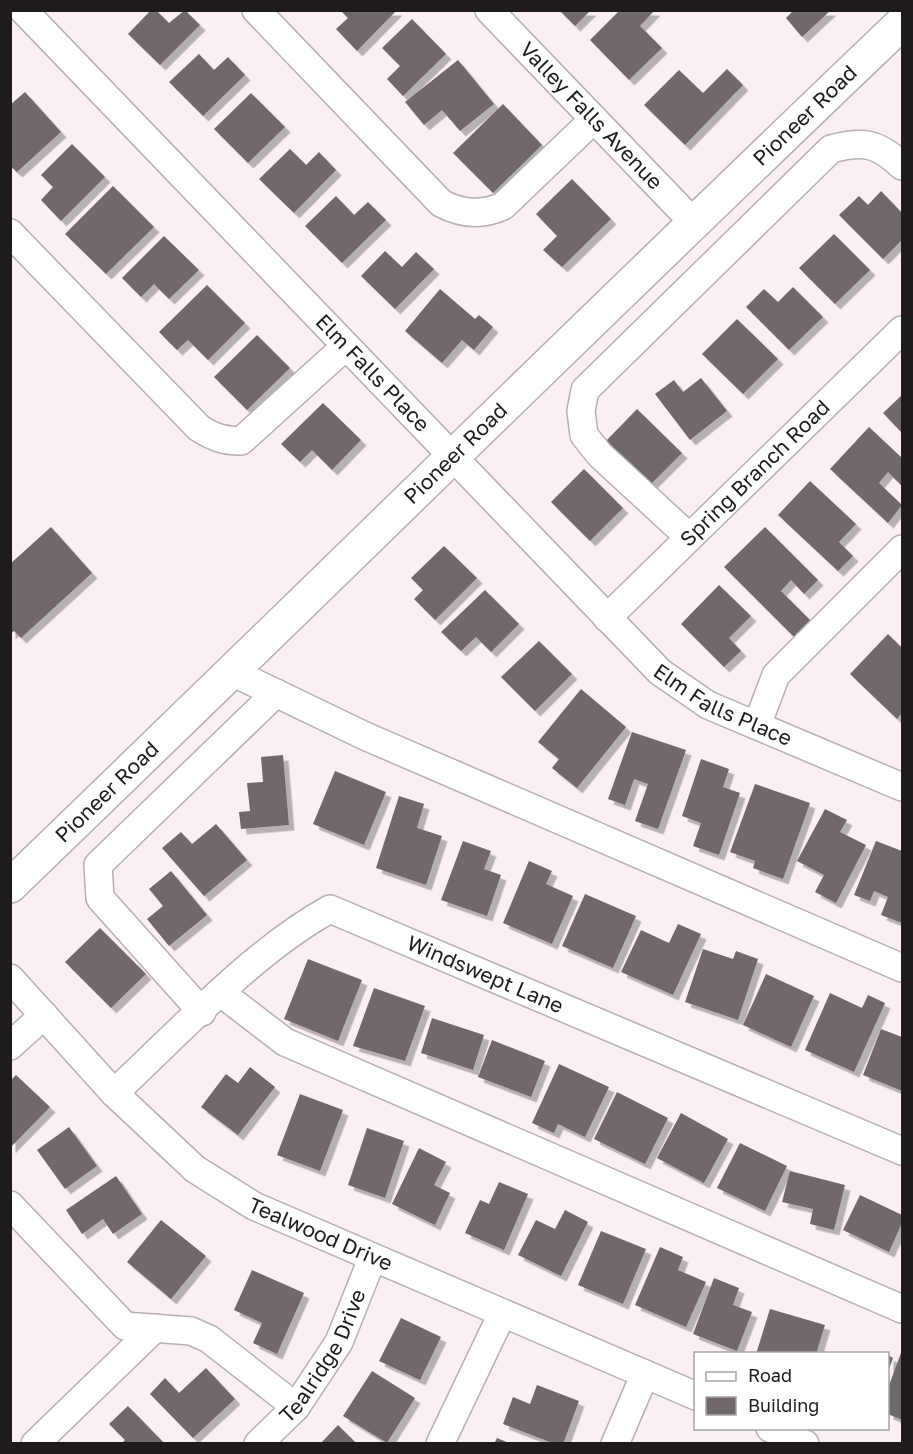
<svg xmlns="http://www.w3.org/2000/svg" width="913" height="1454" font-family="'Golos Text',sans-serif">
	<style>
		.building { fill: #706769; filter: url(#shadow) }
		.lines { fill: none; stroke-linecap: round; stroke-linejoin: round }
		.minor-casing { stroke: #b8afb1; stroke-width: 30 }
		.major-casing { stroke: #b8afb1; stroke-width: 36 }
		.minor { stroke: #fff; stroke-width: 27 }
		.major { stroke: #fff; stroke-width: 33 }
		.labels { text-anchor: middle; stroke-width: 6; stroke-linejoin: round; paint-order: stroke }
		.street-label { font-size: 21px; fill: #1f1b1c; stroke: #fff }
	</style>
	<defs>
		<filter id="shadow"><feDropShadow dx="5.5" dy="5.5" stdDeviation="0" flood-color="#0004"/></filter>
	</defs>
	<rect width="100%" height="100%" fill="#faf0f2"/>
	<g class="building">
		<path d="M151,10H156L169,23L185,10L200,25L160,65L128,34Z"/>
		<path d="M340,10H397L357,51L336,29L348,18Z"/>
		<path d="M559,10H591L575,26Z"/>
		<path d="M620,10H655L640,26L662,48L629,80L590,40Z"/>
		<path d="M794,10H831L802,37L786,18Z"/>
		<path d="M412,19L446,54L403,96L387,79L400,66L382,48Z"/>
		<path d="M199,54L214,70L228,57L245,75L203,116L169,82Z"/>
		<path d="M458,60L494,104L460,131L442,110L424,125L405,102Z"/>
		<path d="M727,69L743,85L685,145L644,105L679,70L703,93Z"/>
		<path d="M25,92L61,132L17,172L10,166V105Z"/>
		<path d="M251,93L285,127L248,163L214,129Z"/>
		<path d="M503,104L542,145L493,193L453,153Z"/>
		<path d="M72,144L105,177L61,221L41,200L53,187L41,175Z"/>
		<path d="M290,149L306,165L319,152L336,170L294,213L259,179Z"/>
		<path d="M572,179L611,219L562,267L543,250L557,236L536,214Z"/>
		<path d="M113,186L154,227L106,274L65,234Z"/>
		<path d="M881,191L902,213V240L883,259L839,215L859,196L868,205Z"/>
		<path d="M336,196L354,215L368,202L386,220L342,263L305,226Z"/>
		<path d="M834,234L870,270L835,304L799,268Z"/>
		<path d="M164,236L199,270L169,299L154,284L141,297L122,278Z"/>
		<path d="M385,251L402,267L416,252L434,269L395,309L361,276Z"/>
		<path d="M207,285L245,323L208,360L188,340L177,350L159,332Z"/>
		<path d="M793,287L823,317L789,350L746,307L764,289L778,302Z"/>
		<path d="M440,289L475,319L479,315L493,327L474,350L462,340L442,363L405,331Z"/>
		<path d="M737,319L778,359L743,394L702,354Z"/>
		<path d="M257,335L290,368L247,410L214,377Z"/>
		<path d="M701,378L727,411L690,440L655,394L674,380L683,392Z"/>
		<path d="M902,395V433L883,413Z"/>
		<path d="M323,403L361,440L332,470L312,450L300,462L281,444Z"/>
		<path d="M637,409L682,453L650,485L606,441Z"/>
		<path d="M869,427L902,458V486L888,472L879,483L902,505L888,523L830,469Z"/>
		<path d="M584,469L623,508L590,541L551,502Z"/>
		<path d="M810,481L856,524L839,542L853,556L838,571L778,515Z"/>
		<path d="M51,527L92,573L21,638L14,631L10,634V564Z"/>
		<path d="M765,527L818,580L804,594L791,580L781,591L812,622L796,639L724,567Z"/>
		<path d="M444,546L477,578L435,620L414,599L423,590L411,578Z"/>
		<path d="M719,585L751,616L729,638L741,651L724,667L681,624Z"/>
		<path d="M485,590L519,624L491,652L476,637L461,651L441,632Z"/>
		<path d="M888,634L902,648V713L897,719L850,674Z"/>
		<path d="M539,641L572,674L535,711L501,677Z"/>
		<path d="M581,689L626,727L577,788L552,768L559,759L538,742Z"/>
		<path d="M632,732L686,750L658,829L635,821L648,784L634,779L625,805L608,799Z"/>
		<path d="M283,755L289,825L241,829L239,812L250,811L247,783L263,782L261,757Z"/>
		<path d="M701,759L729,769L723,787L740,793L719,855L693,846L701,823L682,816Z"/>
		<path d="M335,771L386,792L364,845L313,824Z"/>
		<path d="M755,784L810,803L783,879L753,868L755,861L730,852Z"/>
		<path d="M399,796L424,804L417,828L442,836L426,885L376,868Z"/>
		<path d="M825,809L847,820L840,832L866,845L836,903L815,892L824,875L797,861Z"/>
		<path d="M216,824L247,860L204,896L162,848L181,832L192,844Z"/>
		<path d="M463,841L491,851L484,869L501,875L487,916L441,900Z"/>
		<path d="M876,841L902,851V923L881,915L888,897L874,891L870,901L854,895Z"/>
		<path d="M529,861L552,871L546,884L573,896L552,944L503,923Z"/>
		<path d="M171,871L207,915L169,946L147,919L163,906L149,889Z"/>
		<path d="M585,894L636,916L613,968L562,946Z"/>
		<path d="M678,924L701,934L673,995L621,972L641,930L669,943Z"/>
		<path d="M100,928L146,974L111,1008L65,962Z"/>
		<path d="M703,949L733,959L736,951L758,959L738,1020L685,1002Z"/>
		<path d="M308,959L362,980L338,1041L284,1019Z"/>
		<path d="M766,974L814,996L791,1047L743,1025Z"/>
		<path d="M374,988L425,1006L405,1061L353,1046Z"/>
		<path d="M830,993L862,1008L868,995L885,1003L854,1072L805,1050Z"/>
		<path d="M432,1018L484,1035L473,1070L421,1053Z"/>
		<path d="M881,1029L902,1037V1091L863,1075Z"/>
		<path d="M492,1040L545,1061L531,1097L478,1077Z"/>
		<path d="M559,1064L609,1087L585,1137L558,1124L554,1133L532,1123Z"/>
		<path d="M250,1067L275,1087L238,1135L201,1107L226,1074L238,1083Z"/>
		<path d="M16,1075L50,1107L10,1148V1081Z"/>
		<path d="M617,1092L668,1118L645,1164L594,1139Z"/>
		<path d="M300,1094L343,1110L320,1171L277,1155Z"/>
		<path d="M681,1113L728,1139L704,1183L657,1158Z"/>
		<path d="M69,1127L97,1166L65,1189L37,1150Z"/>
		<path d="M367,1128L404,1141L385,1198L348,1185Z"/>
		<path d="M740,1143L787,1166L765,1211L717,1188Z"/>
		<path d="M419,1148L446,1162L434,1185L450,1193L435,1225L392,1204Z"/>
		<path d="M790,1171L845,1185L834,1230L810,1224L813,1209L782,1202Z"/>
		<path d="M116,1176L142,1214L113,1234L103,1219L82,1234L66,1210Z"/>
		<path d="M499,1182L528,1194L504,1250L465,1233L480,1200L489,1204Z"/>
		<path d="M860,1195L902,1215V1223L889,1252L843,1230Z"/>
		<path d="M565,1210L588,1222L561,1276L518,1255L536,1220L555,1229Z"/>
		<path d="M161,1220L206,1256L171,1299L127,1262Z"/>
		<path d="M601,1231L646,1249L623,1304L578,1285Z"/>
		<path d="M660,1247L683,1257L678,1270L706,1282L686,1327L635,1305Z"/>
		<path d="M252,1270L304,1293L277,1354L253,1343L262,1323L234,1310Z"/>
		<path d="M714,1278L739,1288L733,1305L752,1312L737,1351L693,1334Z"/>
		<path d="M770,1309L825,1325L816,1354H756Z"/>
		<path d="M401,1318L441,1337L420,1380L379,1361Z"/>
		<path d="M902,1350V1420L888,1414V1388Z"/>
		<path d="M888,1355L893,1358L888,1372Z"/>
		<path d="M206,1368L235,1399L193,1438L150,1394L165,1378L179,1393Z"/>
		<path d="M372,1371L415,1398L387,1443L343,1416Z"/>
		<path d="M537,1385L579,1401L563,1444H555L503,1424L513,1397L530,1404Z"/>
		<path d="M128,1406L165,1444H121L125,1440L109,1424Z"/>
		<path d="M338,1425L357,1444H320Z"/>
		<path d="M497,1438L509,1443V1444H494Z"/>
	</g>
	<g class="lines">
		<g class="minor-casing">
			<g id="minor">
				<path id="s1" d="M23,10L660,672L708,705L902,787"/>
				<path d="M256,10L441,203C461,214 481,216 503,206L594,119"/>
				<path id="s2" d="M489,10L693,222"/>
				<path d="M10,233L199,428C213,437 224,441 241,441L346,346"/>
				<path d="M689,537L600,455L584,435L581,411L585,390L831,149C863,140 878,143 902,166"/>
				<path id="s3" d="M607,618L902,330"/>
				<path d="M232,672L365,736L902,968"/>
				<path d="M757,725L776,675L902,549"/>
				<path id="s4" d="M10,978L114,1093L195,1169L254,1206L696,1396"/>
				<path d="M221,993L285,1042L902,1309"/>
				<path d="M202,1012L100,898L98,865L276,693"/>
				<path d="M10,1046L44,1015"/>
				<path id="s5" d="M114,1093C180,1032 252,952 330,909L902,1151"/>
				<path d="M10,1205L125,1326L191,1331L209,1339L296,1407"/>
				<path d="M770,1428L805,1444"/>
				<path d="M35,1444L155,1328"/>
				<path id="s6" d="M258,1444L296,1407L339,1342L372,1259"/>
				<path d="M440,1444L502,1314"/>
				<path d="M615,1444L645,1374"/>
			</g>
		</g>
		<g class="major-casing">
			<g id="major">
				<path id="s7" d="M10,886C308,599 603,308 902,23"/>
			</g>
		</g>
		<use href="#minor" class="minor"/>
		<use href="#major" class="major"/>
	</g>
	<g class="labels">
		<g class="street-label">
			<text dy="7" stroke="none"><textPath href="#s2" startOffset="147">Valley Falls Avenue</textPath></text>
			<text dy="7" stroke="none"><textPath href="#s7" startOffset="1107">Pioneer Road</textPath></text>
			<text dy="7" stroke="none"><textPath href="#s1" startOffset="504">Elm Falls Place</textPath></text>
			<text dy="7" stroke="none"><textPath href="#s7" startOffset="621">Pioneer Road</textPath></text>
			<text dy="7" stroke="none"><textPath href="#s3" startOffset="207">Spring Branch Road</textPath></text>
			<text dy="7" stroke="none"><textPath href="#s1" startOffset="990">Elm Falls Place</textPath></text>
			<text dy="7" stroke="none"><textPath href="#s7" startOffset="135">Pioneer Road</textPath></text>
			<text dy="7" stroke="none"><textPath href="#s5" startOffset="453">Windswept Lane</textPath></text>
			<text dy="7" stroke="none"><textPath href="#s4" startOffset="408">Tealwood Drive</textPath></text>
			<text dy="7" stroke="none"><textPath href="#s6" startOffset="111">Tealridge Drive</textPath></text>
		</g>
	</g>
	<rect width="913" height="1454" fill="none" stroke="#1f1b1c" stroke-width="24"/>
	<rect x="694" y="1352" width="195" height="78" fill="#ffffff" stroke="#a5a4a4" stroke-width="1.5"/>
	<rect x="706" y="1372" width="30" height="9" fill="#ffffff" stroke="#a5a4a4" stroke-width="1.5"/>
	<text x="748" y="1382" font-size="18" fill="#1f1b1c">Road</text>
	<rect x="706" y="1397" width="30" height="18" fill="#706769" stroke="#a5a4a4" stroke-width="1.5"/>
	<text x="748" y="1412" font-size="18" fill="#1f1b1c">Building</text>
</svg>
